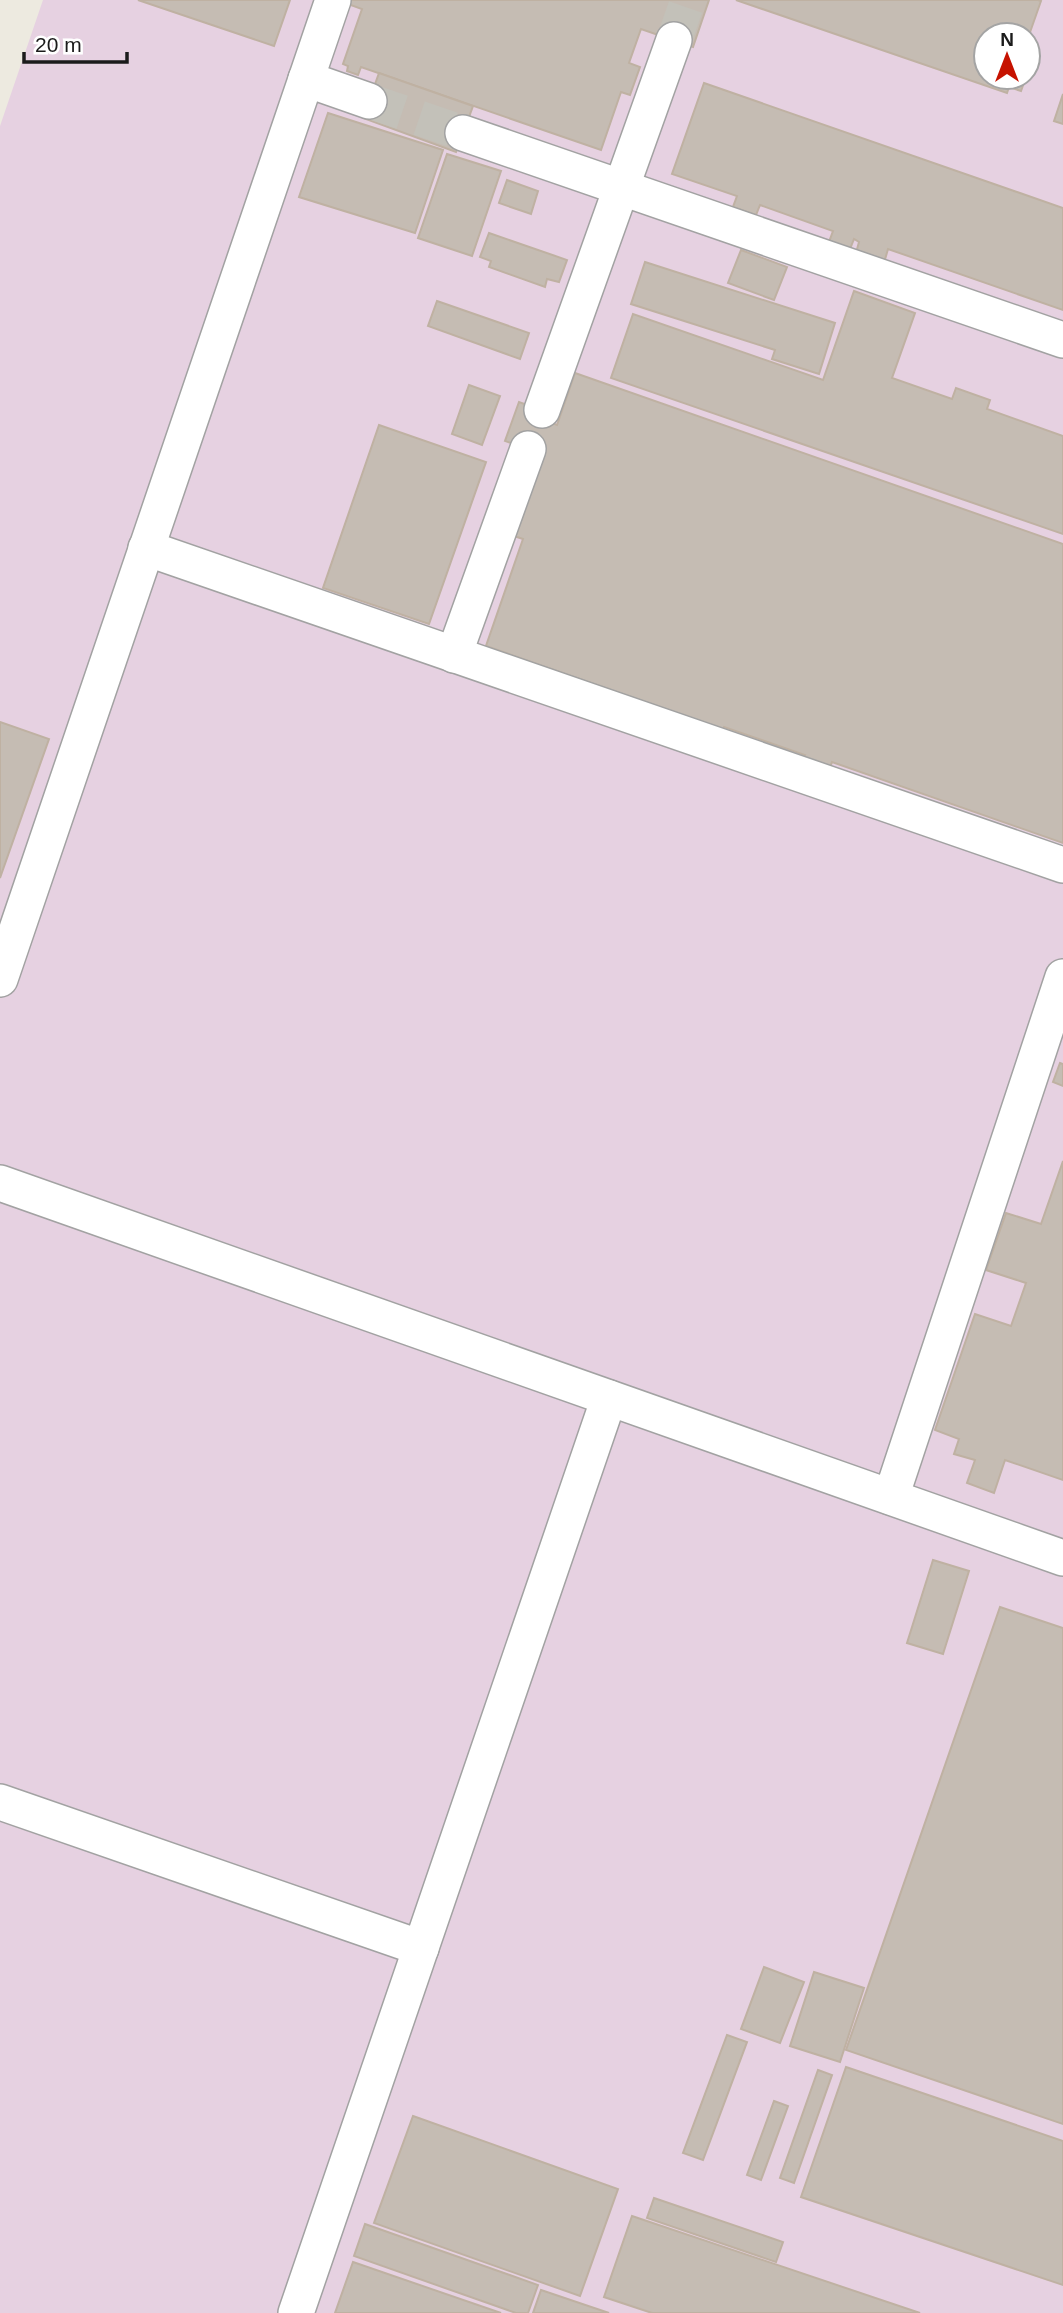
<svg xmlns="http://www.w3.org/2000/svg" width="1063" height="2313" font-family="Helvetica,sans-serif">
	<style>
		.industrial { fill: #e6d1e1; fill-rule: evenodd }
		.building { fill: #c5bcb3; stroke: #bfb1a2; stroke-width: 2 }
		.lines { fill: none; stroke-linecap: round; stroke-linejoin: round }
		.minor-tunnel { stroke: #c3c1b9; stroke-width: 35; stroke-dasharray: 35 18; stroke-linecap: butt }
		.minor-casing { stroke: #a2a2a2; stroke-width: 38 }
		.minor { stroke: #fff; stroke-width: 35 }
	</style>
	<rect width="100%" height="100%" fill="#edeae0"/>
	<path class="industrial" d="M43,0H1063V2313H0V126ZM986,35H1028V77H986Z"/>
	<g class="building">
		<path d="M138,0H290L274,46Z"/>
		<path d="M337,0H709L693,47L641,29L629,63L640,67L630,95L621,92L601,150L361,67L358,75L347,71L348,66L343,64L362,9Z"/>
		<path d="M736,0H1038L1041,1L1028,38V35H986V77H1026L1021,91L1009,87L1007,93Z"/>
		<path d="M379,73L473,106L456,152L363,118Z"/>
		<path d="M704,83L1063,208V310L888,249L884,263L856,253L859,242L854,239L850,249L829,242L833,231L760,205L756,215L733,207L737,196L672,174Z"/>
		<path d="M1063,94V124L1054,121Z"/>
		<path d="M328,113L443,150L415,233L299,197Z"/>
		<path d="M447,154L501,171L472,256L418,238Z"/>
		<path d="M507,180L538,191L531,214L499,203Z"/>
		<path d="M489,233L567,260L559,282L547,279L545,287L489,267L491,261L480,257Z"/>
		<path d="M741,250L787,267L774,300L728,283Z"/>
		<path d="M645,262L835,323L819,374L772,359L775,350L631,304Z"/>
		<path d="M854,291L915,313L892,378L952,399L956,388L990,400L987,409L1063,436V534L611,378L633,314L823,380Z"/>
		<path d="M437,301L529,333L520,359L428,326Z"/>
		<path d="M575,373L1063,544V843L832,762L825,782L798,773L805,755L724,727L719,741L695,733L700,721L486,646L523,539L514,536L531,450L505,441L519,402L547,412L544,420L557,425Z"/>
		<path d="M469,385L500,396L482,445L452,434Z"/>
		<path d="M379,425L486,462L429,624L323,588Z"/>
		<path d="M0,722L49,739L0,878Z"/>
		<path d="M1060,1063L1063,1064V1086L1053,1082Z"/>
		<path d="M1063,1161V1480L1005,1460L994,1493L967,1483L975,1460L954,1454L959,1439L935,1430L975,1314L1011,1326L1026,1283L986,1270L1006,1213L1041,1224Z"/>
		<path d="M933,1560L969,1571L943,1654L907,1643Z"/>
		<path d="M1000,1607L1063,1628V2124L846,2050Z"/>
		<path d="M764,1967L804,1982L780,2043L741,2029Z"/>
		<path d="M814,1972L864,1988L840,2062L790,2046Z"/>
		<path d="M727,2035L747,2042L703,2160L683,2153Z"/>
		<path d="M846,2067L1063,2141V2285L801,2197Z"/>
		<path d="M818,2070L832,2075L794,2183L780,2178Z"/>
		<path d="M774,2101L788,2106L761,2180L747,2175Z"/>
		<path d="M413,2116L618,2189L580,2296L374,2223Z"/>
		<path d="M654,2198L783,2242L776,2262L647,2218Z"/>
		<path d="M632,2216L920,2313H652L604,2297Z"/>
		<path d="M365,2224L538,2285L528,2313H516L354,2256Z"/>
		<path d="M353,2262L501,2313H335Z"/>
		<path d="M541,2290L609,2313H533Z"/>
	</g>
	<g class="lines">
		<g class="minor-tunnel">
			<path d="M674,40L688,0"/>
			<path d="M369,101L463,133"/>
		</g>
		<g class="minor-casing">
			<g id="minor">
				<path d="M306,79L369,101"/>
				<path d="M463,133L1063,340"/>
				<path d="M542,410L674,40"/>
				<path d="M146,548L1063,865"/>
				<path d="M454,655L528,449"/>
				<path d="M0,979L333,0"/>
				<path d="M0,1183L1063,1558"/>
				<path d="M891,1497L1063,977"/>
				<path d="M0,1802L421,1948"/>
				<path d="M296,2313L609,1398"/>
			</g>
		</g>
		<use href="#minor" class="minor"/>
	</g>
	<g transform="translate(1007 56)"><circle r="33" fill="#ffffff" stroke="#a4a4a4" stroke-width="2"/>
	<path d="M0-5L12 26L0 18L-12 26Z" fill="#c61200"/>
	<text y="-10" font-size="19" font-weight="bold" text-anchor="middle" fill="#1b1b1b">N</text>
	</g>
	<path d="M24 52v10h103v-10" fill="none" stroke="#1b1b1b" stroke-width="3.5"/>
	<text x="35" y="52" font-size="21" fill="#1b1b1b" stroke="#ffffff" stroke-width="5" paint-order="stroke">20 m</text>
</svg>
